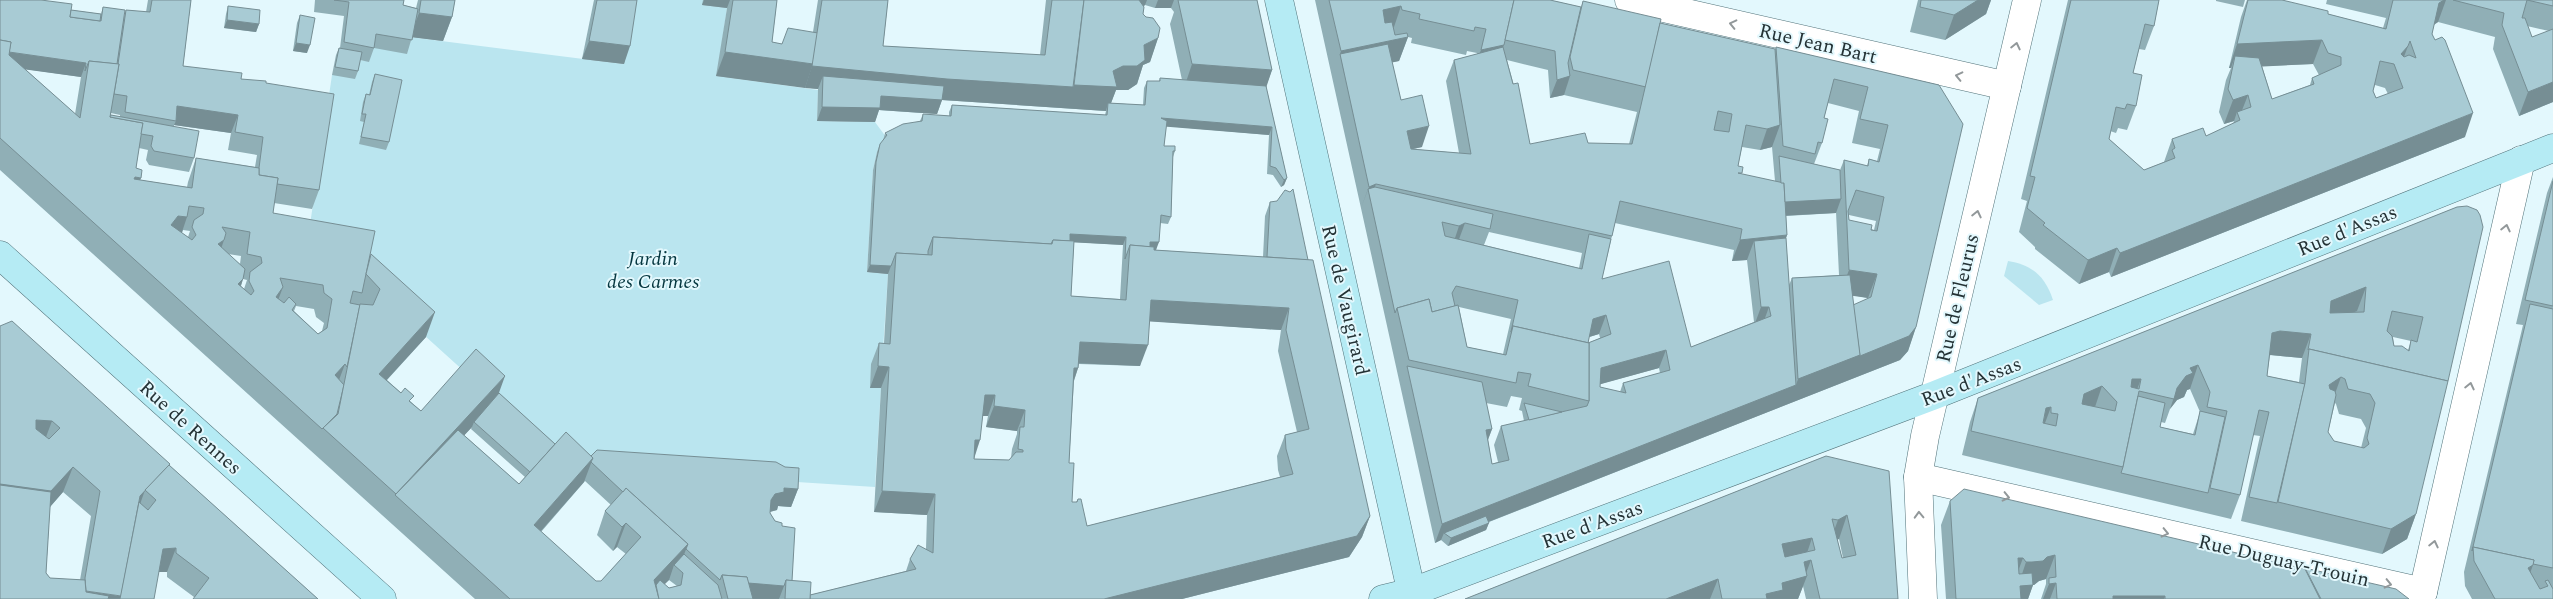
<svg xmlns="http://www.w3.org/2000/svg" width="2553" height="599" font-family="Spectral,serif">
	<style>
		.green { fill: #bae5ef }
		.lines { fill: none; stroke-linecap: round; stroke-linejoin: round }
		.street-casing { stroke: #52737a; stroke-width: 29 }
		.secondary-casing { stroke: #52737a; stroke-width: 29 }
		.street { stroke: #fff; stroke-width: 28 }
		.secondary { stroke: #b5ebf4; stroke-width: 28 }
		.wall { fill: #90afb6; fill-rule: evenodd }
		.shaded-wall { fill: #768e94 }
		.building { fill: #a8cbd4; stroke: #768e94; fill-rule: evenodd }
		.oneway { stroke: #92989a }
		.labels { text-anchor: middle; stroke-width: 4; stroke-linejoin: round; paint-order: stroke }
		.street-label { font-size: 20px; fill: #243235; stroke: #e3f8fd }
		.park-label { font-size: 20px; font-style: italic; fill: #04363f; stroke: #e3f8fd }
	</style>
	<rect width="100%" height="100%" fill="#e3f8fd"/>
	<g class="green">
		<path d="M633,0H703V5L727,8L717,76L818,90L817,121L875,122L886,137L877,152L873,170L867,272L888,274L882,365L870,387L881,388L875,487L590,469L582,478L362,279L307,245L332,75L359,60L369,61L371,48L410,37L623,64Z"/>
		<path d="M2008,261C2032,265 2045,276 2053,300L2039,305L2004,276Z"/>
	</g>
	<g class="lines">
		<g class="street-casing">
			<g id="street">
				<path d="M1629,0L2007,86"/>
				<path d="M1918,477L2423,592"/>
				<path d="M2423,592L2521,160"/>
				<path d="M1923,599L1918,477L1925,436L2027,0"/>
			</g>
		</g>
		<g class="secondary-casing">
			<g id="secondary">
				<path d="M1279,0L1413,599"/>
				<path d="M0,255L382,599"/>
				<path d="M1383,599L1412,592L1935,395L2553,148"/>
			</g>
		</g>
		<use href="#street" class="street"/>
		<use href="#secondary" class="secondary"/>
	</g>
	<g class="wall">
		<path d="M0,0L71,10L101,14L103,7L124,17L126,10L146,12L148,0H191L183,66L241,79L266,83L319,190L312,209L274,203L273,213L370,256L426,337L387,380L421,411L499,393L555,444L591,456L798,489L791,507L778,506L777,510L770,512V513L775,521L782,526L792,581L810,595L906,571L910,559L926,549L927,515L874,512L881,388H870L871,364L879,343H884L888,274L867,272L873,170L877,152L880,144L883,141L885,133L920,121L923,114L949,116V112L952,105L1105,115L1106,111L942,100L937,114L879,110L875,122L817,121L818,89L716,76L727,8L702,5L703,0H777L772,42L782,44L813,32L818,0H888L883,46L1040,55L1046,0H1257L1272,70L1266,86L1287,178L1284,185L1281,187L1273,175L1267,174L1269,135L1166,126L1164,146L1175,151L1173,157L1171,217L1168,224L1160,223L1156,250L1263,257L1265,216L1270,202L1308,260L1370,516L1362,537L1349,557L1182,599H475L0,170ZM1145,5L1155,8H1171L1174,12L1170,24L1182,80L1160,78L1159,81H1147L1144,88L1143,105L1111,103L1116,90H1128L1137,84L1143,65L1150,62L1158,38L1143,14L1144,6ZM25,69L81,77L75,114ZM111,113L120,115V117L111,115ZM174,125L231,133L228,150L257,155L255,167L196,158L188,182L187,187L140,180L136,168L139,148L148,150L146,160L149,165L189,172L194,158L174,126ZM183,230L190,231L188,237L182,233ZM1074,242L1123,245L1120,299L1071,296ZM228,254L241,256L240,264ZM243,279L247,280L244,289L241,286ZM296,306L314,309L316,317L324,323L322,331L318,334L294,311ZM1150,321L1281,330L1278,351L1297,432L1285,435L1277,456L1278,470L1280,477L1087,526L1078,499L1076,502H1072L1069,463L1074,381L1078,368L1079,364L1140,366ZM983,416H988L986,427L1017,431V434L1012,449L1011,458L1009,460L974,459ZM472,427L471,429L525,477L519,484L464,435ZM585,481L611,505L605,511L597,535L613,551L617,547L626,554L601,581H596L541,532ZM669,580L677,586L669,588L664,584Z"/>
		<path d="M315,0H404L403,5L416,8L418,0H455L452,17L443,41L412,37L407,54L374,48L369,62L360,60L358,71L355,79L332,75L336,55L339,48H340L344,16L314,12Z"/>
		<path d="M594,0H637L624,64L582,59Z"/>
		<path d="M1315,0H1550L1581,7L1583,1L1660,23L1775,49L1776,47L1939,85L1916,327L1908,351L1900,360L1489,522L1486,530L1448,546L1441,540L1435,543ZM1408,37L1412,38L1411,43L1466,55L1467,51L1477,53V54L1454,60L1446,81L1459,153L1413,149L1422,147L1401,100L1392,62L1399,61ZM1507,60L1548,70L1550,98L1564,95L1637,112L1629,144H1530ZM1828,103L1859,111L1852,143L1880,149L1877,161L1869,159L1867,166L1844,160L1840,170L1814,164L1822,143L1824,118ZM1742,147L1760,150L1772,147L1775,181L1741,174L1738,166ZM1836,212L1839,275L1792,278L1789,285L1786,238L1787,235L1786,216L1836,213ZM1849,215L1876,221L1874,230L1849,220ZM1615,223L1734,250L1732,261L1747,260L1754,322L1691,347L1602,279ZM1489,232L1582,253L1579,268L1484,245ZM1852,295L1868,298V299L1853,305ZM1459,307L1511,319L1503,354L1467,347ZM1599,334L1600,338L1588,343L1589,337ZM1659,368L1660,373L1623,383L1620,392L1600,387V384ZM1511,396L1522,398L1519,410L1522,411L1524,421L1501,426L1494,445L1498,462L1492,464L1488,440L1492,429L1486,403L1507,407Z"/>
		<path d="M1918,0H1991L1986,14L1945,40L1910,32Z"/>
		<path d="M2068,0H2159L2154,26L2145,50L2139,49L2133,73L2136,106L2127,130L2118,128L2116,133L2110,131L2109,139L2144,170L2164,162L2172,139L2206,136L2233,124L2234,121L2224,124L2219,112L2226,80L2231,68H2229L2241,17L2247,0H2282L2328,14L2383,28L2386,18L2326,4L2327,0H2553V102L2519,116L2493,49L2495,37L2438,22L2434,25L2432,34L2465,137L2111,277L2109,272L2079,284L2035,249V247L2019,232L2027,201L2021,199ZM2527,26L2549,31L2532,37ZM2313,64L2319,75L2312,78L2310,85L2272,99L2262,66ZM2375,85L2385,88L2388,94L2376,98L2373,91Z"/>
		<path d="M2216,0H2245L2243,7L2216,1Z"/>
		<path d="M228,6L259,24L256,32L224,28L226,14Z"/>
		<path d="M300,15L307,53L293,51L297,23Z"/>
		<path d="M375,74L389,142L386,150L359,144L364,122L360,121L363,102L366,94L369,95L372,82Z"/>
		<path d="M2553,177V599H2472L2465,586L2464,572L2523,325L2516,324L2547,193Z"/>
		<path d="M2457,207L2416,514L2407,539L2382,554L2241,521L2260,436L2253,435L2240,495L2231,519L1962,455L1970,422L1978,398ZM2393,337L2411,341L2408,350L2394,346ZM2270,355L2302,358L2299,382L2267,376ZM2190,389L2200,412L2193,434L2160,427L2161,422L2165,423L2170,409L2177,400L2184,397L2187,390ZM2335,403L2336,404L2339,414L2361,419L2366,428L2361,448L2334,441L2328,432Z"/>
		<path d="M0,326L169,465L318,599L194,597L167,577V572H159L0,599ZM63,492L91,516L80,580L50,578L46,573L50,507Z"/>
		<path d="M1826,456L1898,599H1806L1803,586L1798,599H1465ZM1837,539H1839L1843,558H1842Z"/>
		<path d="M1950,501L2305,569V568L2409,599H2041L2046,584V579L2039,581L2034,585H2033L2028,599H1946L1941,525Z"/>
	</g>
	<g class="shaded-wall">
		<path d="M704,0H730L727,8L702,5Z"/>
		<path d="M1131,0H1147L1145,5L1125,18Z"/>
		<path d="M1158,0H1174L1171,8H1155Z"/>
		<path d="M1978,0H1991L1986,14L1945,40L1954,15Z"/>
		<path d="M2444,0H2446L2438,22L2430,27L2439,3Z"/>
		<path d="M1401,6L1393,30L1374,34L1383,10Z"/>
		<path d="M419,13L452,17L443,41L410,37Z"/>
		<path d="M227,20L259,24L256,32L224,28Z"/>
		<path d="M1408,37L1399,61L1344,73L1340,54L1341,51Z"/>
		<path d="M1158,38L1150,62L1143,65L1137,84L1128,90H1116L1108,111V103L1106,111L942,100L937,114L879,110L875,122L817,121L822,107L823,76L818,89L805,88L812,66L1073,87L1074,85L1113,71L1144,45Z"/>
		<path d="M2322,40L2313,64L2233,68L2235,56L2231,68H2229L2237,44Z"/>
		<path d="M589,41L630,46L624,64L582,59Z"/>
		<path d="M296,43L310,45L307,53L293,51Z"/>
		<path d="M1504,45L1495,69L1472,73L1481,50Z"/>
		<path d="M2408,46L2399,70L2401,54Z"/>
		<path d="M0,51L86,63L81,77L0,66Z"/>
		<path d="M725,52L813,64L805,88L716,76Z"/>
		<path d="M1192,64L1272,70L1264,94L1184,88Z"/>
		<path d="M1570,76L1564,95L1550,98L1557,80Z"/>
		<path d="M2553,82V102L2519,116L2528,92Z"/>
		<path d="M2248,95L2239,118L2237,112L2234,121L2224,124L2233,100Z"/>
		<path d="M177,106L238,115L231,133L174,125L176,121Z"/>
		<path d="M2473,113L2465,137L2111,277L2120,253Z"/>
		<path d="M1161,118L1272,127L1269,135L1158,126Z"/>
		<path d="M1780,125L1772,147L1760,150L1767,129Z"/>
		<path d="M1429,126L1422,147L1399,152L1407,131Z"/>
		<path d="M135,177L141,178L132,202Z"/>
		<path d="M1287,178L1284,185L1281,187L1284,180Z"/>
		<path d="M1376,184L1370,200L1368,189L1361,208L1369,187Z"/>
		<path d="M1841,199L1836,213L1777,216L1782,202Z"/>
		<path d="M178,216L187,217L179,241L171,225Z"/>
		<path d="M1465,223L1458,242L1453,244L1459,226Z"/>
		<path d="M1070,234L1126,237L1123,245L1067,242Z"/>
		<path d="M1787,235L1780,257L1754,241L1747,260L1732,261L1740,240Z"/>
		<path d="M224,240L216,264L218,244Z"/>
		<path d="M1150,242H1159L1156,250H1148Z"/>
		<path d="M2117,248L2109,272L2079,284L2088,260Z"/>
		<path d="M870,265L891,266L888,274L867,272Z"/>
		<path d="M1849,270L1877,274L1868,298L1840,294Z"/>
		<path d="M243,279L235,303L238,284Z"/>
		<path d="M283,287L274,311L276,297Z"/>
		<path d="M2366,287L2357,311L2323,325L2331,301Z"/>
		<path d="M1151,300L1289,308L1281,330L1143,321Z"/>
		<path d="M1761,307H1769L1762,326H1754Z"/>
		<path d="M435,312L426,337L370,398L379,374Z"/>
		<path d="M1606,315L1599,334L1586,338L1593,319Z"/>
		<path d="M1916,327L1908,351L1900,360L1450,537L1444,533L1441,540L1435,543L1442,524L1796,385L1798,379Z"/>
		<path d="M2280,331L2311,334L2302,358L2271,355L2264,357L2272,333Z"/>
		<path d="M1080,342L1148,345L1140,366L1072,363Z"/>
		<path d="M1666,350L1659,368L1594,386L1601,368Z"/>
		<path d="M345,364L336,388L335,375Z"/>
		<path d="M2198,365L2190,389L2187,390L2184,397L2177,400L2170,409L2177,388L2190,368Z"/>
		<path d="M878,366L889,367L881,388H870Z"/>
		<path d="M1074,368H1078L1071,389Z"/>
		<path d="M505,376L496,401L474,422L472,427L403,502L395,495Z"/>
		<path d="M2341,377L2332,402L2329,385Z"/>
		<path d="M2132,379H2141L2132,403H2124Z"/>
		<path d="M2102,386L2094,410L2076,418L2084,394Z"/>
		<path d="M985,395H995L988,416H977Z"/>
		<path d="M994,406L1025,410L1017,431L986,427Z"/>
		<path d="M2051,407L2042,431L2046,408Z"/>
		<path d="M36,420L52,421L43,445H27Z"/>
		<path d="M1492,429L1485,447L1486,430Z"/>
		<path d="M975,440H980L973,462Z"/>
		<path d="M593,458L584,482L525,549L534,525Z"/>
		<path d="M73,467L63,492L42,516L0,510V484Z"/>
		<path d="M784,488L798,489L791,507L778,506L777,510L769,512L771,500L775,494Z"/>
		<path d="M145,490L137,513L140,496Z"/>
		<path d="M882,491L935,494L927,515L874,512Z"/>
		<path d="M2416,514L2407,539L2382,554L2391,529Z"/>
		<path d="M1847,515L1839,539L1829,544L1838,520Z"/>
		<path d="M1370,516L1362,537L1349,557L1182,599H1104Z"/>
		<path d="M626,523L617,547L613,551L622,527Z"/>
		<path d="M1489,523L1486,530L1448,546L1451,538Z"/>
		<path d="M1812,538L1804,562L1773,568L1782,544Z"/>
		<path d="M688,544L679,568L674,565L669,580L652,597L654,580Z"/>
		<path d="M176,548L167,572H154L163,549Z"/>
		<path d="M2055,555L2046,579L2039,581L2034,585H2029H2033L2028,599H2016L2018,586L2026,562Z"/>
		<path d="M2018,558H2023L2014,582Z"/>
		<path d="M1811,560L1805,576H1807L1798,599H1764L1766,594L1782,583L1804,562Z"/>
		<path d="M2533,565L2524,590L2528,568Z"/>
		<path d="M1718,579L1710,599H1666Z"/>
		<path d="M723,580L784,586L779,599H728Z"/>
		<path d="M2056,583L2050,599H2043L2049,584Z"/>
		<path d="M86,591L121,596L120,599H83Z"/>
		<path d="M2113,596H2165L2164,599H2112Z"/>
	</g>
	<g class="building">
		<path d="M0,0H41L72,4L70,17L101,21L103,7L125,10L117,64L89,61L85,71L86,63L9,52L11,42L0,40Z"/>
		<path d="M152,0H191L183,66L242,73L241,79L266,81V83L334,94L319,190L277,184L278,178L259,175V168L263,137L235,132L238,115L177,106L176,121L125,112L127,96L114,94L119,64H118L126,10L150,12Z"/>
		<path d="M334,0H404L403,5L418,9L412,40L376,34L374,48L344,42L349,2Z"/>
		<path d="M421,0H455L452,17L419,13Z"/>
		<path d="M597,0H637L630,46L589,41Z"/>
		<path d="M733,0H777L772,42L782,44L788,28L818,33L813,64L725,52Z"/>
		<path d="M822,0H888L883,46L1045,55L1052,0H1084L1073,87L947,79L812,66Z"/>
		<path d="M1084,0H1139L1144,7L1143,14L1146,17L1153,18L1160,28L1158,38L1144,45L1145,60L1137,66H1123L1113,71L1117,87L1074,85Z"/>
		<path d="M1178,0H1257L1272,70L1192,64Z"/>
		<path d="M1329,0H1514L1504,45L1481,50L1486,29L1475,27L1474,31L1419,19L1420,14L1402,10L1401,6L1383,10L1385,23L1392,22L1395,35L1407,33L1408,37L1341,51Z"/>
		<path d="M1514,0H1550L1581,7L1568,63L1570,76L1557,80L1555,51L1505,40Z"/>
		<path d="M1921,0H1978L1954,15L1920,7Z"/>
		<path d="M2071,0H2159L2154,26L2145,24L2133,73L2142,75L2136,106L2127,104L2125,109L2116,107L2109,139L2144,170L2175,158L2172,150L2175,148L2172,139L2203,128L2206,136L2240,120L2237,112L2251,107L2248,95L2233,100L2228,89L2235,56L2259,58L2272,99L2314,84L2312,78L2341,65V57L2328,53L2322,40L2237,44L2248,0H2282L2328,11V14L2386,29L2393,0H2444L2439,3L2432,34L2435,40L2442,37L2445,40L2473,113L2128,250L2120,253L2117,248L2088,260L2043,225L2045,223L2027,208L2035,177L2030,176ZM2410,41L2416,58L2409,55L2404,57L2401,54L2408,46ZM2380,61L2394,64L2403,88L2376,98L2373,91Z"/>
		<path d="M2453,0H2527L2522,18H2525L2532,37L2553,29V82L2528,92L2502,25L2504,13Z"/>
		<path d="M2527,0H2553V6Z"/>
		<path d="M1583,1L1661,19L1646,87L1573,70L1570,57Z"/>
		<path d="M228,6L260,10L259,24L227,20Z"/>
		<path d="M71,10L101,14L100,21L70,17Z"/>
		<path d="M300,15L315,18L310,45L296,43Z"/>
		<path d="M1660,23L1775,49L1780,125L1767,129L1746,125L1738,166L1743,167L1742,173H1738L1784,183L1787,235L1740,240L1742,229L1620,201L1612,236L1376,184L1369,187L1340,54L1388,44L1401,100L1422,95L1429,126L1407,131L1411,149L1471,154L1454,60L1503,47L1513,84L1518,83L1530,144L1585,133L1588,143L1632,144ZM1718,111L1732,114L1729,132L1714,130Z"/>
		<path d="M0,40L11,42L9,55L80,118L89,61L119,64L110,117L143,123L136,168L142,170L141,178L135,177L134,179L192,188L196,158L259,168V175L278,178L273,213L375,231L362,293L353,291L350,303L360,305L347,367L345,364L335,375L344,385L337,414L322,429L0,138ZM189,206L204,208L203,214L194,220L192,227L196,235L192,240L171,225L178,216L187,217ZM222,227L250,232L247,254L261,257L262,263L250,272L249,281L254,291L251,295L238,284L243,279L245,269L218,244L224,240L226,233ZM280,278L323,285L324,293L332,299L327,328L318,334L292,310L296,304L289,297L284,303L276,297L283,287Z"/>
		<path d="M1776,47L1939,85L1963,124L1916,327L1909,336L1860,356L1853,305L1871,297L1877,274L1849,270L1844,160L1868,166L1869,159L1879,162L1888,125L1860,119L1868,87L1834,79L1824,118L1828,119L1822,143L1818,142L1815,154L1783,146ZM1856,190L1884,197L1877,231L1871,230L1872,225L1849,220L1848,211Z"/>
		<path d="M339,48L362,52L358,71L335,67Z"/>
		<path d="M375,74L402,80L389,142L361,137L366,114H362L366,94L370,95Z"/>
		<path d="M823,76L944,86L942,100L881,96L880,108L822,107Z"/>
		<path d="M1160,78L1266,86L1287,178L1284,180L1276,168L1270,166L1272,127L1161,118L1167,121L1164,146H1175V151H1173L1171,217L1161,215L1159,242H1150V247L1130,245L1125,259L1126,237L1070,234V241L1053,240L1051,244L933,237L928,251V255L896,253L891,266L870,265L876,162L880,144L887,135L885,133L903,124L922,121L923,114L951,116L952,105L1107,115L1108,103L1145,105L1147,81H1160Z"/>
		<path d="M111,115L199,131L194,158L154,151L151,146L153,136L141,134L143,123L110,117Z"/>
		<path d="M1779,156L1840,170L1841,199L1785,202L1784,183H1781Z"/>
		<path d="M2553,181V306L2525,300Z"/>
		<path d="M1375,187L1493,214L1490,229L1465,223L1459,226L1442,222L1445,236L1582,269L1589,234L1611,239L1602,279L1669,261L1691,347L1771,316L1769,307H1761L1754,241L1786,238L1796,385L1442,524L1407,366L1482,382L1492,429L1486,430L1492,464L1509,460L1501,426L1587,406L1589,401V343L1513,326L1511,332L1518,300L1456,286L1452,293L1455,306L1432,312L1429,299L1397,308L1395,313L1368,189ZM1606,315L1611,334L1588,343L1593,319ZM1666,350L1670,370L1623,383L1626,393L1600,387L1601,368Z"/>
		<path d="M1293,189L1308,260L1267,257L1270,202L1277,201L1285,190L1290,192Z"/>
		<path d="M2467,206L2477,210L2480,215L2483,227L2448,381L2309,349L2308,350L2311,334L2280,331L2272,333L2267,376L2305,384L2277,503L2249,497L2269,412L2259,410L2240,495L2210,488L2227,411L2207,407L2210,392L2198,365L2190,368L2193,373L2186,376L2177,388L2174,399L2139,391L2123,467L1971,431L1978,398L2457,207ZM2366,287L2364,312L2330,313L2331,301ZM2392,311L2423,317L2417,342L2411,340L2409,351L2402,346H2394L2392,336L2387,331ZM2132,379H2141L2139,389L2131,387ZM2102,386L2117,402L2115,411L2082,404L2084,394ZM2051,407V413L2058,414L2056,426L2043,423L2046,408Z"/>
		<path d="M933,237L1052,244L1053,240L1074,241L1071,296L1126,300L1130,245L1154,247V250L1313,260L1370,516L1357,536L1104,599H810V595L916,569L910,559L918,545L933,553L935,494L882,491L889,367L878,366L879,343L890,344L896,253L932,255ZM1151,300L1289,308L1286,330L1309,429L1285,435L1286,449L1293,474L1087,526L1081,499H1078L1077,502H1072L1074,463H1069L1074,368H1078L1080,342L1148,345ZM985,395H995L994,406L1025,410L1024,427H1020L1018,449L1023,450V452H1016L1009,460L974,459L975,440H980Z"/>
		<path d="M371,254L435,312L379,374L401,393L405,388L414,396L409,401L421,411L476,349L505,376L396,494L323,428L338,414L360,304L373,305L380,289L366,274Z"/>
		<path d="M1850,275L1860,355L1798,379L1792,278Z"/>
		<path d="M1429,299L1432,312L1458,305L1467,347L1506,355L1513,326L1589,343V401L1528,386L1531,374L1518,372L1516,383L1409,360L1397,308Z"/>
		<path d="M2530,304L2553,309V568L2533,564L2534,560L2473,547L2472,551Z"/>
		<path d="M12,321L170,464L140,496L121,596L86,591L85,578L100,491L73,467L51,491L0,484V326ZM36,420L52,421L60,428L49,439L36,429Z"/>
		<path d="M2309,349L2448,381L2416,514L2391,529L2278,502L2305,383ZM2341,377L2345,379L2348,389L2370,394L2375,403L2367,438L2369,444L2364,448L2334,441L2328,432L2336,395L2335,391L2330,389L2329,385Z"/>
		<path d="M499,393L555,444L530,472L474,422Z"/>
		<path d="M2138,396L2165,403L2160,427L2195,435L2200,411L2225,417L2208,493L2121,473L2123,467Z"/>
		<path d="M1524,403L1562,412L1529,420Z"/>
		<path d="M458,430L519,484L566,432L593,458L534,525L596,581H601L641,537L626,523L622,527L605,511L626,488L688,544L654,580L659,599H510L395,495Z"/>
		<path d="M597,450L776,462L785,467L799,468L798,489L784,488V492L775,494L771,500L770,513L775,521L782,523V526L795,528L792,581L786,580L784,586L748,583L747,577L722,575L720,580L686,549L688,544L626,488L623,492L591,462L593,458L591,456Z"/>
		<path d="M1826,456L1889,471L1898,599H1820L1811,560L1804,562L1807,576L1782,583L1783,590L1766,594L1767,599H1722L1718,579L1666,599H1465ZM1847,515L1856,555L1842,558L1832,519L1838,520ZM1812,538L1815,550L1785,557L1782,544Z"/>
		<path d="M169,465L318,599H193L209,578L176,553V548L163,549L154,599H120L139,502L148,510L156,500L145,490Z"/>
		<path d="M0,485L51,492L46,573L50,578L85,580L86,592L109,596L108,599H0Z"/>
		<path d="M1964,489L2305,569L2320,599H2165V596H2113V599H2057L2056,583L2049,584V578L2056,577L2055,555L2047,557L2043,561L2032,562H2026L2023,558H2018L2019,574L2032,573L2033,585L2020,586L2021,599H1956L1950,501Z"/>
		<path d="M1486,516L1489,523L1451,538L1444,533Z"/>
		<path d="M2473,547L2534,560L2533,565L2528,568L2540,589L2548,586L2545,581L2548,580L2553,589V599H2495L2474,561Z"/>
		<path d="M684,554L718,585L722,599H659L656,585L660,580L669,588L681,585L683,573L674,565Z"/>
		<path d="M2305,568L2396,589L2409,599H2321Z"/>
		<path d="M722,575L747,577L753,599H728Z"/>
		<path d="M786,580L811,582L810,599H785Z"/>
	</g>
	<defs><path id="oneway-chevron" d="M-2-3.5L2.5 0L-2 3.5" fill="none" stroke-width="1.6" stroke-linecap="round" stroke-linejoin="round" transform="scale(1.25)"/></defs>
	<g class="oneway">
		<use href="#oneway-chevron" transform="translate(1733 24) rotate(-167)"/>
		<use href="#oneway-chevron" transform="translate(2016 46) rotate(-77)"/>
		<use href="#oneway-chevron" transform="translate(1959 76) rotate(-167)"/>
		<use href="#oneway-chevron" transform="translate(1977 214) rotate(-77)"/>
		<use href="#oneway-chevron" transform="translate(2506 228) rotate(-77)"/>
		<use href="#oneway-chevron" transform="translate(2470 386) rotate(-77)"/>
		<use href="#oneway-chevron" transform="translate(2006 497) rotate(13)"/>
		<use href="#oneway-chevron" transform="translate(1919 515) rotate(-92)"/>
		<use href="#oneway-chevron" transform="translate(2165 533) rotate(13)"/>
		<use href="#oneway-chevron" transform="translate(2434 544) rotate(-77)"/>
		<use href="#oneway-chevron" transform="translate(2388 584) rotate(13)"/>
	</g>
	<g class="labels">
		<g class="street-label">
			<text transform="translate(1818 43) rotate(13)" y="7">Rue Jean Bart</text>
			<text transform="translate(2347 230) rotate(-22)" y="7">Rue d'Assas</text>
			<text transform="translate(1957 298) rotate(-77)" y="7">Rue de Fleurus</text>
			<text transform="translate(1346 300) rotate(77)" y="7">Rue de Vaugirard</text>
			<text transform="translate(1971 381) rotate(-21)" y="7">Rue d'Assas</text>
			<text transform="translate(191 427) rotate(42)" y="7">Rue de Rennes</text>
			<text transform="translate(1592 524) rotate(-20)" y="7">Rue d'Assas</text>
			<text transform="translate(2284 560) rotate(13)" y="7">Rue Duguay-Trouin</text>
		</g>
		<g class="park-label">
			<text x="653" y="265">Jardin<tspan x="653" dy="23">des Carmes</tspan></text>
		</g>
	</g>
</svg>
